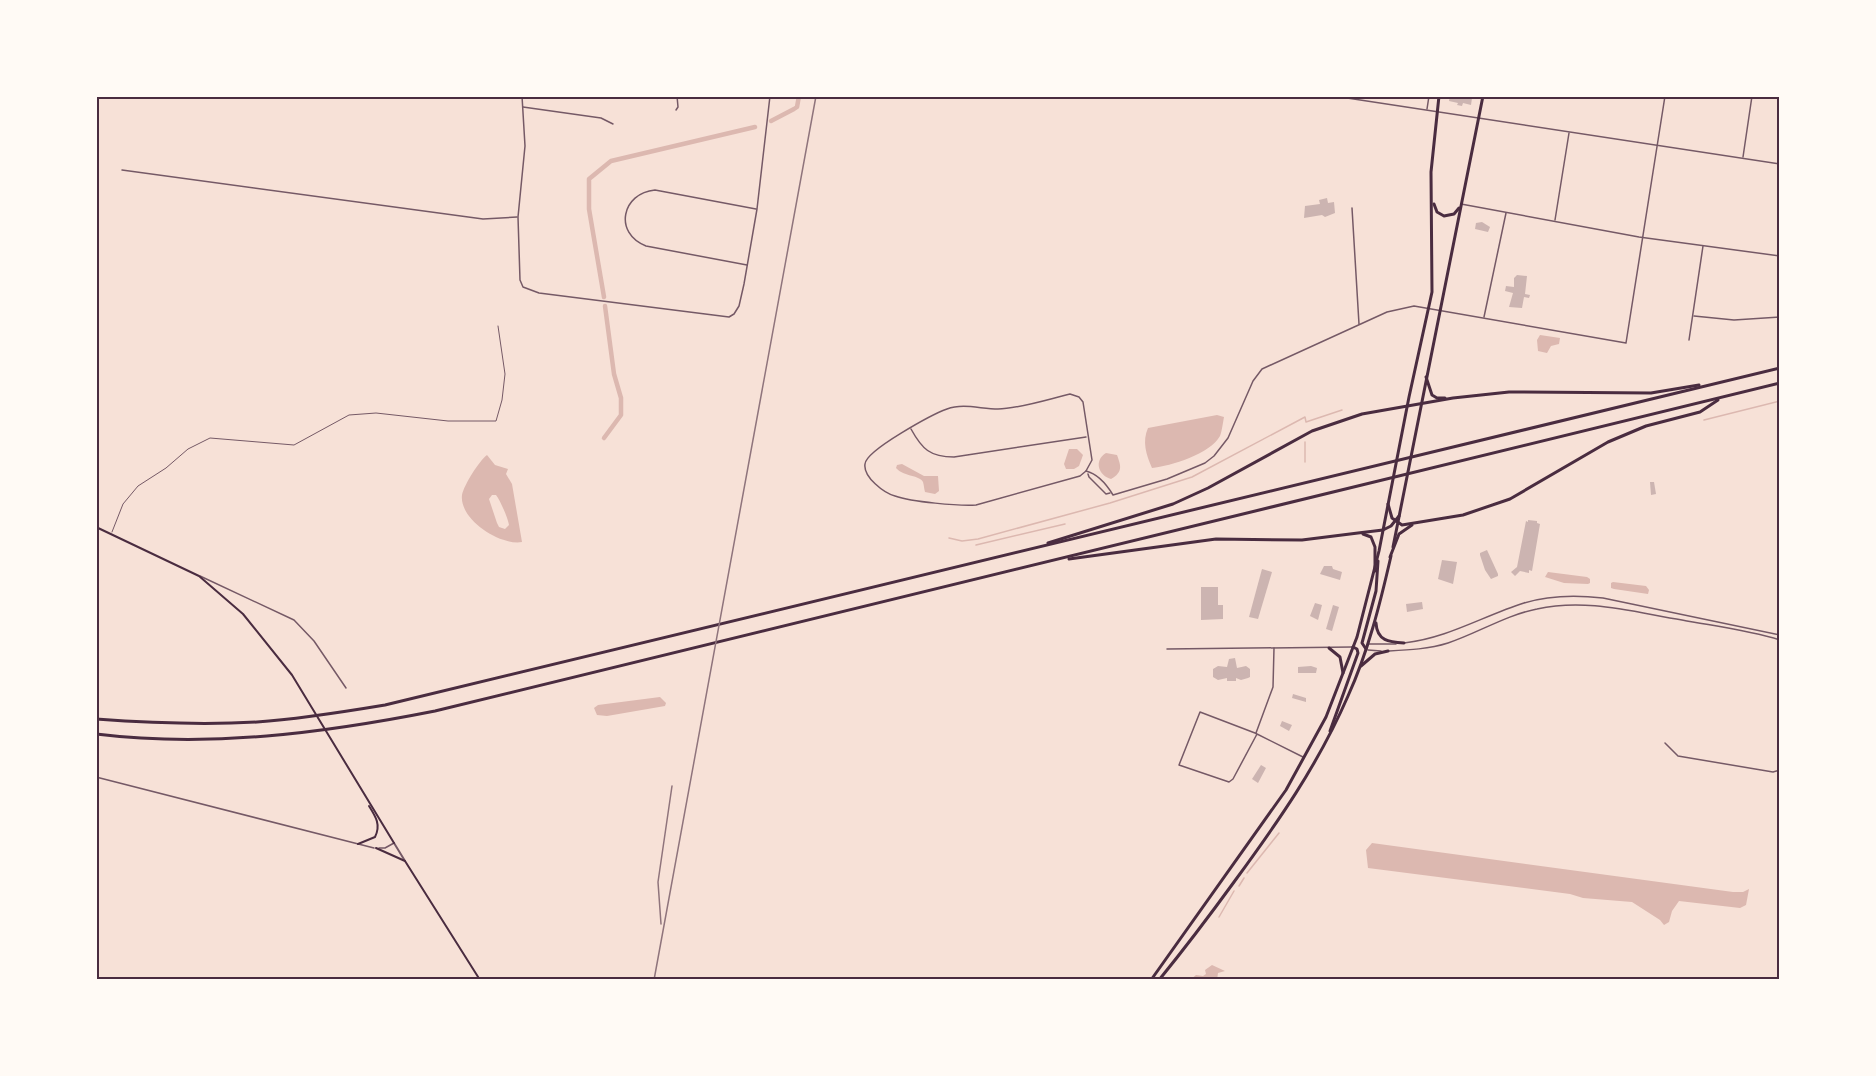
<svg xmlns="http://www.w3.org/2000/svg" width="1876" height="1076" font-family="'Varela Round',sans-serif">
	<style>
		.water { fill: #dcb8b0; fill-rule: evenodd }
		.lines { fill: none; stroke-linecap: round; stroke-linejoin: round }
		.stream { stroke: #dcb8b0; stroke-width: 1.5 }
		.canal { stroke: #dcb8b0; stroke-width: 4.5 }
		.building { fill: #ccb4b1 }
		.service { stroke: #755966; stroke-width: 1 }
		.minor { stroke: #755966; stroke-width: 1.5 }
		.tertiary { stroke: #755966; stroke-width: 2 }
		.secondary { stroke: #4a2c40; stroke-width: 2 }
		.primary { stroke: #4a2c40; stroke-width: 3 }
		.motorway { stroke: #4a2c40; stroke-width: 3 }
		.rail { stroke: #8f747c; stroke-width: 1.5 }
		.neatline { fill: none; stroke: #4a2c40; stroke-width: 2 }
	</style>
	<rect width="100%" height="100%" fill="#f7e1d7"/>
	<g class="water">
		<path d="M1540,335L1560,338L1559,344L1551,346L1547,353L1538,351L1537,340Z"/>
		<path d="M1217,415L1224,417C1223,422 1222,431 1220,436C1210,454 1171,466 1152,468C1146,455 1142,441 1148,428Z"/>
		<path d="M1069,449H1077L1083,455L1079,466L1074,469H1066L1064,464Z"/>
		<path d="M1106,453L1117,455C1121,466 1123,472 1111,479C1099,476 1093,461 1106,453Z"/>
		<path d="M487,455L495,465L508,469L506,474L512,484L522,542C501,546 459,520 462,495C464,485 479,461 487,455ZM492,495H496C500,500 508,518 509,525L505,529L499,527L497,523L489,499Z"/>
		<path d="M902,464L924,476H938L939,491L935,494L925,492C924,489 924,485 923,482C920,475 904,477 896,468L897,465Z"/>
		<path d="M1548,572L1587,577L1590,579V583L1588,584L1564,583L1545,577Z"/>
		<path d="M1613,582L1646,586L1649,590L1648,594L1614,589L1611,588V583Z"/>
		<path d="M660,697L666,703L665,706L607,716L597,715L594,708L598,705Z"/>
		<path d="M1372,843L1733,892H1743L1749,889L1746,905L1740,908L1679,901L1672,911L1669,922L1664,925L1660,920L1632,902L1583,898L1570,894L1368,868L1366,850Z"/>
		<path d="M1212,965L1225,971L1218,973L1217,980L1206,977L1205,980H1190L1196,975L1203,976L1206,974L1205,970Z"/>
	</g>
	<g class="lines">
		<g class="stream">
			<path d="M1704,420L1780,401"/>
			<path d="M1305,462V442"/>
			<path d="M949,538L962,541L978,539L1110,503L1192,477L1305,417L1306,422L1342,410"/>
			<path d="M976,545L1065,524"/>
			<path d="M1247,873L1279,833"/>
			<path d="M1239,886L1244,878"/>
			<path d="M1219,917L1234,891"/>
		</g>
		<g class="canal">
			<path d="M771,121L794,109L797,107L799,96"/>
			<path d="M604,297L589,209V179L611,161L755,127"/>
			<path d="M604,438L621,415V398L614,374L605,306"/>
		</g>
	</g>
	<g class="building">
		<path d="M1450,96L1472,98L1471,105L1463,103L1462,106L1457,105L1458,103L1449,101Z"/>
		<path d="M1327,198L1328,203L1334,202L1335,213L1325,217L1322,215L1304,218L1305,206L1320,204L1319,200Z"/>
		<path d="M1482,222L1490,227L1488,232L1475,229L1476,223Z"/>
		<path d="M1517,275L1527,276L1525,294L1530,295L1529,298L1524,297L1522,308L1509,307L1513,293L1505,291L1506,286L1514,287V278Z"/>
		<path d="M1650,482H1654L1656,494L1651,495Z"/>
		<path d="M1528,520L1537,521V523L1540,524L1532,571L1529,570V573L1520,571L1515,576L1511,572L1517,567L1526,521L1528,522Z"/>
		<path d="M1487,550L1498,574V576L1491,579L1485,570L1480,555V553Z"/>
		<path d="M1442,560L1457,562L1453,584L1438,579Z"/>
		<path d="M1324,566H1332L1333,569L1342,572L1340,580L1320,574Z"/>
		<path d="M1262,569L1272,572L1258,619L1249,617Z"/>
		<path d="M1201,587H1218V605H1223V619L1201,620Z"/>
		<path d="M1422,602L1423,609L1407,612L1406,604Z"/>
		<path d="M1315,603L1322,605L1318,620L1310,616Z"/>
		<path d="M1333,605L1339,607L1332,631L1326,629Z"/>
		<path d="M1235,658L1237,668L1246,666L1250,669V677L1248,678L1241,680L1236,678V681H1227V678L1218,680L1213,677V669L1218,666L1227,667L1229,659Z"/>
		<path d="M1311,666L1317,668L1316,673H1298V667Z"/>
		<path d="M1293,694L1306,698V702L1292,698Z"/>
		<path d="M1282,721L1292,725L1289,731L1280,726Z"/>
		<path d="M1261,765L1266,768L1258,783L1252,779Z"/>
	</g>
	<g class="lines">
		<path class="service" d="M112,532L123,504L138,486L166,468L188,449L210,438L294,445L349,415L376,413L448,421H496L502,400L505,374L498,326"/>
		<g class="minor">
			<path d="M522,96L525,146L518,217L520,280L523,287L539,293L729,317L734,314L739,306L744,284L757,209L770,96"/>
			<path d="M1334,96L1780,164"/>
			<path d="M523,107L601,118L613,124"/>
			<path d="M1427,109L1429,96"/>
			<path d="M676,110L678,107L677,96"/>
			<path d="M1743,157L1752,96"/>
			<path d="M122,170L483,219L517,217"/>
			<path d="M1461,204L1639,237L1780,256"/>
			<path d="M1352,208L1359,324"/>
			<path d="M1555,220L1569,133"/>
			<path d="M747,265L646,246C613,233 622,193 655,190L756,209"/>
			<path d="M1694,316L1734,320L1780,317"/>
			<path d="M1484,317L1506,213"/>
			<path d="M1689,340L1703,246"/>
			<path d="M1070,394L1079,397L1083,402L1092,460L1086,471L1080,476L976,505C958,506 912,502 895,496C884,493 863,477 865,464C866,450 933,414 947,409C963,403 981,409 998,409C1018,409 1049,399 1070,394Z"/>
			<path d="M911,429C922,449 930,457 954,457L1086,437"/>
			<path d="M1086,471C1098,474 1107,485 1113,495L1167,479L1205,463L1214,456L1228,438L1253,381L1262,369L1387,312L1414,306L1626,343L1665,96"/>
			<path d="M1088,474L1089,477L1106,494L1110,493"/>
			<path d="M200,576L294,620L314,641L346,688"/>
			<path d="M1404,643C1448,638 1483,616 1524,603C1550,595 1577,595 1603,598L1780,635"/>
			<path d="M1368,644H1396"/>
			<path d="M1167,649L1352,647"/>
			<path d="M1368,650L1381,651"/>
			<path d="M1389,651C1409,650 1429,649 1448,643C1478,633 1506,615 1537,609C1586,598 1633,612 1682,620C1714,626 1748,630 1780,640"/>
			<path d="M1256,733L1273,687L1274,648"/>
			<path d="M1257,734L1233,779L1229,782L1179,765L1200,712L1255,733L1303,757"/>
			<path d="M1665,743L1678,756L1773,772L1780,770"/>
			<path d="M96,777L374,848"/>
			<path d="M379,848H385L394,843"/>
		</g>
		<path class="tertiary" d="M394,843L405,861"/>
		<g class="secondary">
			<path d="M96,527L199,576L243,614L292,675L394,843"/>
			<path d="M358,844L375,837C381,825 376,817 369,806"/>
			<path d="M376,848L405,861L480,980"/>
		</g>
		<g class="primary">
			<path d="M1434,204L1437,212L1444,216L1454,214L1459,208"/>
			<path d="M1393,547L1483,96"/>
			<path d="M1376,623C1377,641 1389,642 1404,643"/>
			<path d="M1329,648L1340,657L1343,673"/>
			<path d="M1366,649L1362,643L1376,591L1378,561"/>
			<path d="M1361,666L1375,654L1388,651"/>
			<path d="M1330,731L1358,653L1357,649L1353,647"/>
			<path d="M1151,980L1286,790L1326,717L1357,637L1379,551L1409,397L1432,292L1431,172L1439,96"/>
			<path d="M1159,980C1185,948 1210,915 1234,882C1278,822 1318,765 1348,696C1368,652 1380,604 1391,556"/>
		</g>
		<g class="motorway">
			<path d="M1426,377L1432,395L1437,398H1445"/>
			<path d="M1388,504L1392,518L1402,525L1463,515L1510,499L1608,442L1646,426L1700,412L1718,400"/>
			<path d="M1363,534L1371,537L1375,547V571"/>
			<path d="M1048,543L1173,504L1208,488L1312,431L1362,414L1453,398L1509,392L1651,393L1699,385"/>
			<path d="M1390,557L1399,534L1412,525"/>
			<path d="M1069,559L1216,539L1302,540L1358,533L1383,530L1391,526L1399,516"/>
			<path d="M96,719C150,723 204,725 257,722C300,719 343,712 385,705L1780,368"/>
			<path d="M96,734C210,748 324,733 435,711L1780,383"/>
		</g>
		<g class="rail">
			<path d="M661,924L658,882L672,786"/>
			<path d="M654,980L816,96"/>
		</g>
	</g>
	<rect width="1876" height="1076" fill="none" stroke="#fffaf5" stroke-width="195"/>
	<rect x="98" y="98" width="1680" height="880" class="neatline"/>
</svg>
